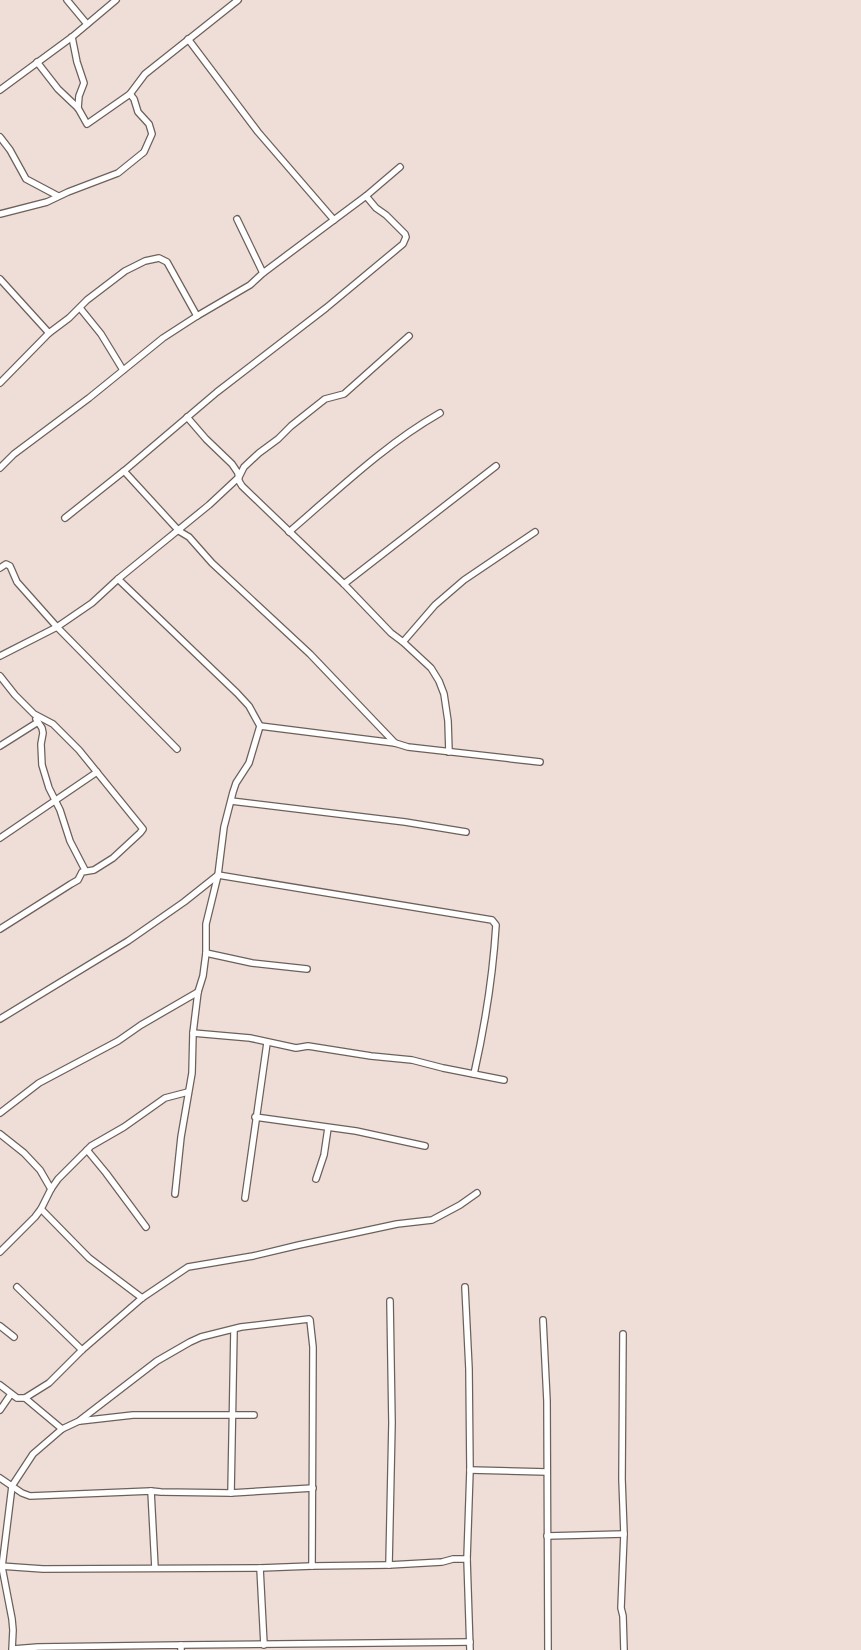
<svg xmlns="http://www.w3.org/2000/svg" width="861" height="1650" font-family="Ubuntu,sans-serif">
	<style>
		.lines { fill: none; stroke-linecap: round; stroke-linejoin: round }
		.minor-casing { stroke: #6d605a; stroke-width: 8 }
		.minor { stroke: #fff; stroke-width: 5.5 }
	</style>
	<rect width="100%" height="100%" fill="#eeded7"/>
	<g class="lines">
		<g class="minor-casing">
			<g id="minor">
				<path d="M67,0L87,24"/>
				<path d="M72,37L77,62L84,83L79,96L78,108"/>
				<path d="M188,39L258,132L334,220"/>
				<path d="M37,62L58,89L78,108L87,124L130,94L145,74L238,0"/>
				<path d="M0,90L72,37L116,0"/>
				<path d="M0,137L10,150L26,179L58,196"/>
				<path d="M0,214L47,202L68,192L118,173L144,152L152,134L149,124L138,112L134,99L130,94"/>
				<path d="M237,219L263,273"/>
				<path d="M0,279L49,333"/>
				<path d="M80,308L101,334L123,370"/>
				<path d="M0,383L49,333L69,318L87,300L125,271L145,261L159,258L167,262L197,316"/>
				<path d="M187,417L206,439L232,464L238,473L239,481L242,486L344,584L391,633L403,642L431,668L439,681L444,694L448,721L449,752"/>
				<path d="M0,468L14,454L89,398L163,338L197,316L250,285L263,273L287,255L366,196L400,167"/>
				<path d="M124,471L179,531L189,537L212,563L310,654L395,743"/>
				<path d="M65,518L124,471L217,392L326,308L403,244L406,237L405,234L386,215L376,208L366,196"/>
				<path d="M289,532C338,490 384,445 440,413"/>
				<path d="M0,568L6,564L10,566L17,582L57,627L177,749"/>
				<path d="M118,579L237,693L249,706L260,726L249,763L236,783L233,792L224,827L218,875L206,924V953L203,976L198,992L193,1033L192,1073L181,1137L175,1194"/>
				<path d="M344,584L496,466"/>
				<path d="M403,642L435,605L464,580L535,532"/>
				<path d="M0,656L57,627L92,603L118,579L209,505L239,477L244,467L259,453L278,439L291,426L325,399L344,394L409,336"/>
				<path d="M0,676L15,695L34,714L53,724L79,750L143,829L140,833L113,858L94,870L82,872L78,880L71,884L0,929"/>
				<path d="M38,722L42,728L43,733L41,744L42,765L49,788L60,810L70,841L85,870"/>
				<path d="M260,726L395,743L408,747L540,762"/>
				<path d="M0,746L38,722L36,719"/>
				<path d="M231,801L405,822L466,832"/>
				<path d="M0,838L97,772"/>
				<path d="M206,953L252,963L307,969"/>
				<path d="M0,1019L128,941L184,902L218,875L492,920L496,925C493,975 485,1025 474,1074"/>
				<path d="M193,1033L250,1038L296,1048L308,1046L371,1056L412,1060L443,1068L504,1080"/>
				<path d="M0,1113L39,1083L118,1041L141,1025L198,992"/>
				<path d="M255,1117L356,1131L425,1146"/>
				<path d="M0,1134L24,1153L40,1170L51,1189"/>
				<path d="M87,1150L106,1173L146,1227"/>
				<path d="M316,1179L324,1155L328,1128"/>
				<path d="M245,1198L267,1043"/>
				<path d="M41,1209L89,1258L142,1298"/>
				<path d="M0,1252L35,1217L41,1209L51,1189L58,1179L91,1146L124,1127L165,1098L188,1092"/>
				<path d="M17,1287L82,1350"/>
				<path d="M465,1287L469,1369L470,1470L467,1559L470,1650"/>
				<path d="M390,1301L392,1423L389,1565L442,1562L453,1559H467"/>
				<path d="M543,1320L547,1401L548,1650"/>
				<path d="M0,1326L14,1337"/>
				<path d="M623,1334L622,1479L624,1534L621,1608L623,1616L624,1650"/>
				<path d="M0,1385L17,1398H25L62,1429"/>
				<path d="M25,1398L49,1383L82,1350L142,1298L188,1267L253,1256L299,1245L397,1224L432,1220L460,1205L477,1193"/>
				<path d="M0,1410L11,1394"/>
				<path d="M80,1421L133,1415H254"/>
				<path d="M470,1470L547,1472"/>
				<path d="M0,1478L22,1493L30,1496L151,1491L161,1492L231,1493L313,1488"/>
				<path d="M151,1491L155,1568"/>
				<path d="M231,1493L234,1330"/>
				<path d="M547,1536L624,1534"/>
				<path d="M0,1566L43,1569L260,1568L312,1566L389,1565"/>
				<path d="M260,1568L264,1645"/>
				<path d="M181,1645L470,1642"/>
				<path d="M13,1649L38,1647L181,1645V1650"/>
				<path d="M12,1650L13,1630L12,1619L2,1567L12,1486L33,1454L62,1429L79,1421L157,1361L190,1342L201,1337L241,1327L309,1319L310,1320L313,1347L312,1566"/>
			</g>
		</g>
		<use href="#minor" class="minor"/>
	</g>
</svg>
